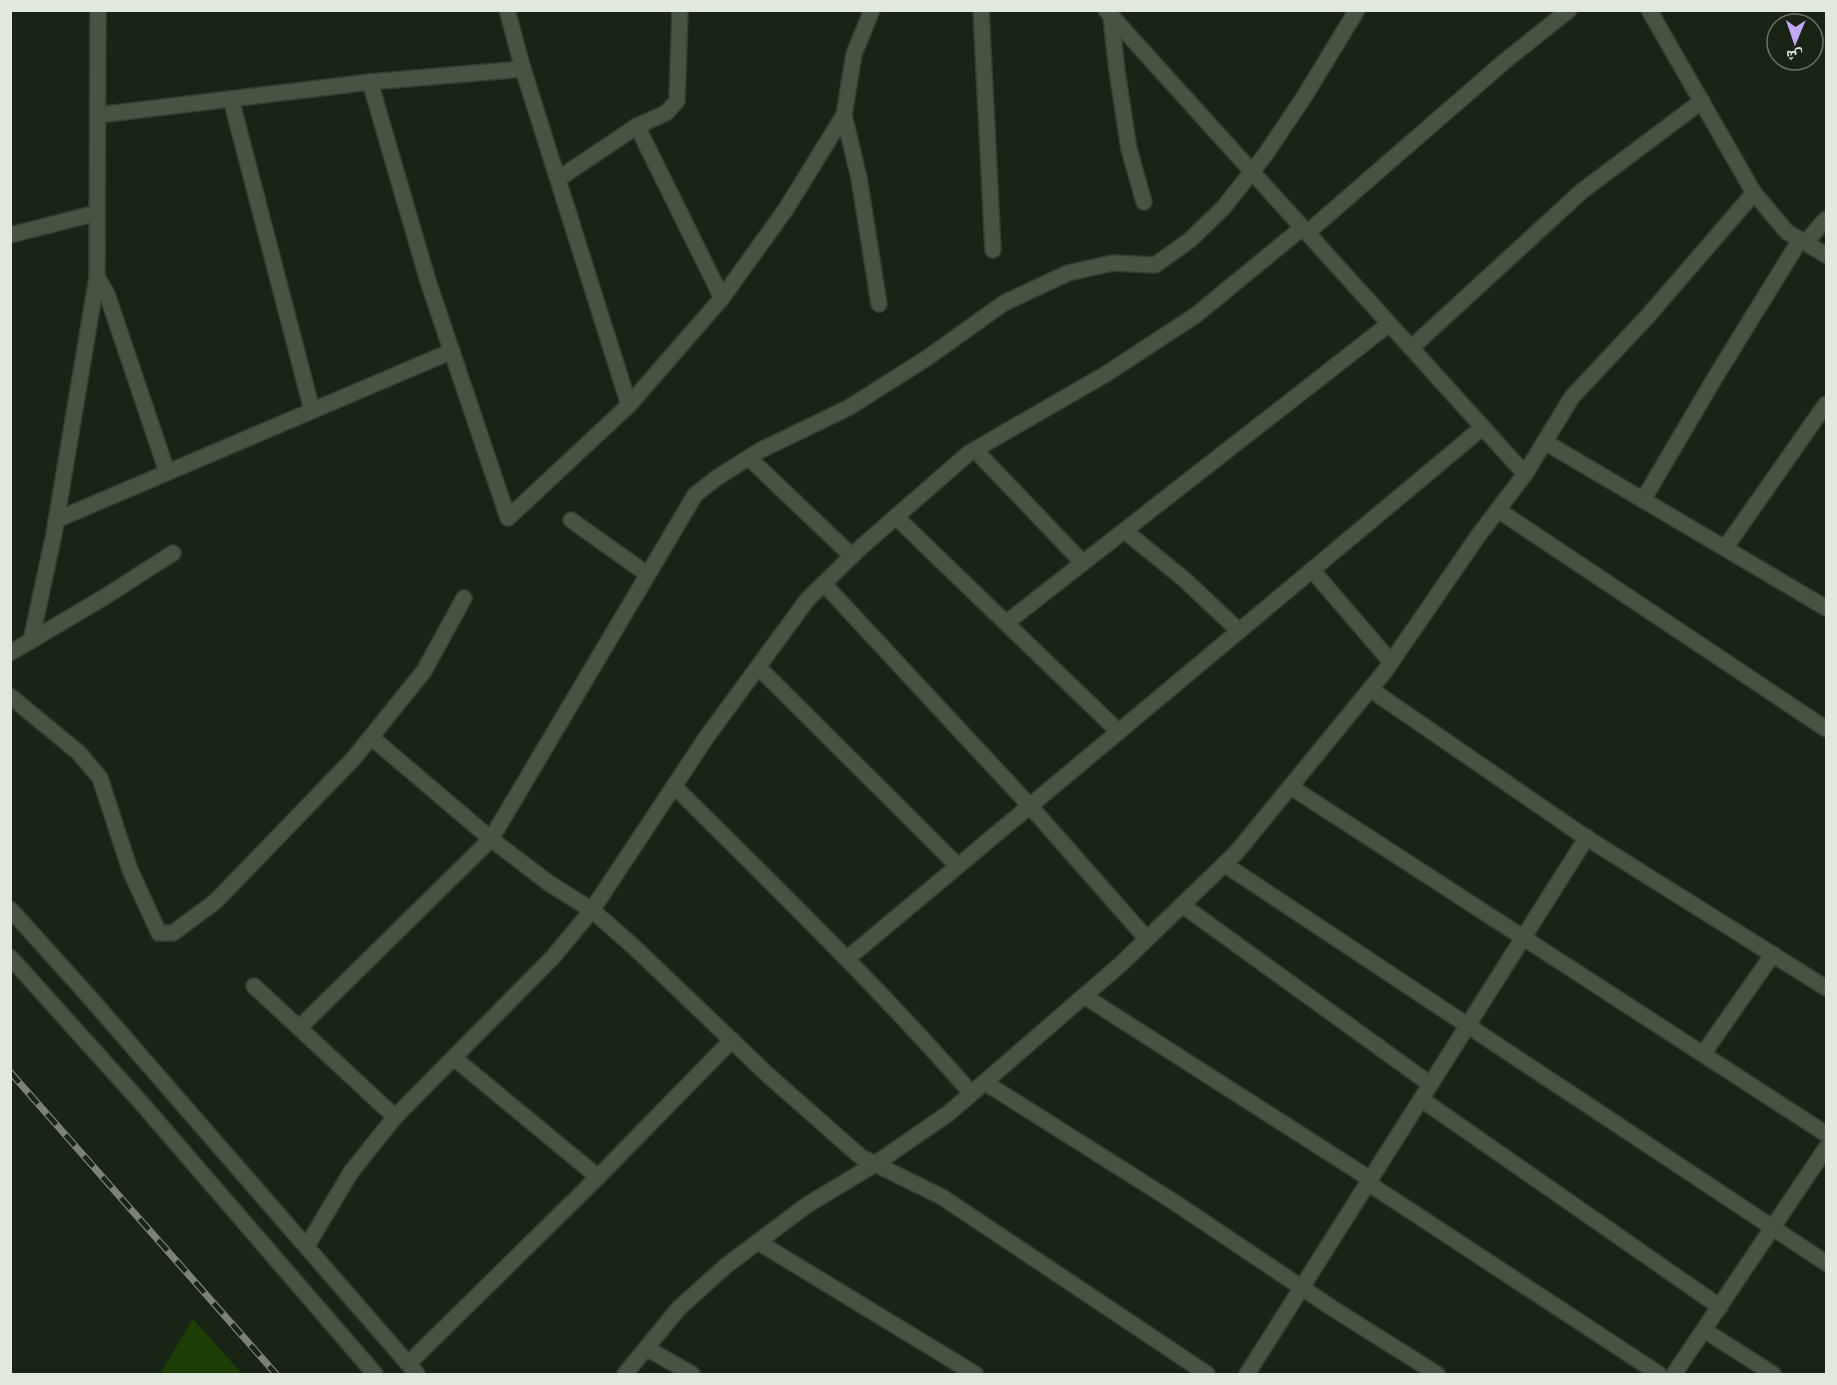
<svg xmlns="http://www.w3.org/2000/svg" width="1837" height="1385" font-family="'Golos Text','Noto Naskh Arabic',sans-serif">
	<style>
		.green { fill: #1d3f05 }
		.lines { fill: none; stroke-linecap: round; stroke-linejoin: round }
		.minor-casing { stroke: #353d32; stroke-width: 18 }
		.secondary-casing { stroke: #353d32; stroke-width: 18 }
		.minor { stroke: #485442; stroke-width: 15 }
		.secondary { stroke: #485442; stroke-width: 15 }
		.rail-casing { stroke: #7b8377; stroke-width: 7 }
		.rail { stroke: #1a2415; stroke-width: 4.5; stroke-dasharray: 14; stroke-linecap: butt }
	</style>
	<rect width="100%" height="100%" fill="#1a2415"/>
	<path class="green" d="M193,1319L242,1374H160Z"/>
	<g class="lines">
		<g class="minor-casing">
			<g id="minor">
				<path d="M507,10L523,69L629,405"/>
				<path d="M981,10L993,250"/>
				<path d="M1106,10L1525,474"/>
				<path d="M1649,10L1754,193L1787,232L1826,255"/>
				<path d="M1111,17L1117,71L1129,149L1144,202"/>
				<path d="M370,82L428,281L508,518L629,405L722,298L786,209L844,115L854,54L872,10"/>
				<path d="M231,99L312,410"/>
				<path d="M98,115L370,82L523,69"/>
				<path d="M844,115L859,178L879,304"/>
				<path d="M637,126L722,298"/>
				<path d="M558,179L637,126L666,113L677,101L680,10"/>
				<path d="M1307,233L1505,61L1569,10"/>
				<path d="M10,235L97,213"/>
				<path d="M1805,243L1826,219"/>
				<path d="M97,277L107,294L167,472"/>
				<path d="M1411,348L1582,191L1702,101"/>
				<path d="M1545,442L1826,608"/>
				<path d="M975,450L1083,563"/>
				<path d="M749,458L852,556"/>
				<path d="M1643,500L1716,376L1800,240"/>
				<path d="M1498,510L1826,729"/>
				<path d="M896,517L1119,732"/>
				<path d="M56,520L452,351"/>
				<path d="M571,520L647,574"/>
				<path d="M1125,531L1185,580L1239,631"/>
				<path d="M1725,548L1826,404"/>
				<path d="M1312,570L1391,662"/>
				<path d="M824,584L1030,806L1147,939"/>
				<path d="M1006,623L1389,324"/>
				<path d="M31,641L54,534L97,277L98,10"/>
				<path d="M10,653L103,598L173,553"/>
				<path d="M758,667L958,866"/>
				<path d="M1370,689L1582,835L1826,988"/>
				<path d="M10,696L79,753L100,778L130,870L159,933H173L216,901L354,758L424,671L464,598"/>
				<path d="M371,737L491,839L550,884L592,910L634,947L769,1076L861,1157L942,1197L1207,1374"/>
				<path d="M674,786C775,887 878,986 971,1093"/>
				<path d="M1291,787L1826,1134"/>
				<path d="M1224,864L1826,1263"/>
				<path d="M1182,905L1430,1084"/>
				<path d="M848,958L1483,427"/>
				<path d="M254,986L395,1117"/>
				<path d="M1084,996L1370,1179"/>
				<path d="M299,1028L491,839L695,495L715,479L759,451L848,408L927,358L1004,303L1068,273L1113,263L1155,265L1190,240L1224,207L1265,155L1304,97L1357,10"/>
				<path d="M1703,1054L1773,954"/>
				<path d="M454,1058L598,1177"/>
				<path d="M984,1082L1174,1202L1332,1308L1437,1374"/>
				<path d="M1421,1099L1720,1307"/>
				<path d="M1368,1183L1659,1374"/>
				<path d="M758,1242L975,1374"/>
				<path d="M307,1246L351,1172L395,1117L553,957L592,910L706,738L807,600L860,548L969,453L1106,374L1196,315L1302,228"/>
				<path d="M1704,1330L1773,1374"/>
				<path d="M646,1348L692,1374"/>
				<path d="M408,1364L598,1177L732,1040"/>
				<path d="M625,1374L679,1308L727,1265L807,1205L875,1164L949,1113L1121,964L1236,853L1385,671L1478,536L1525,474L1572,397L1647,317L1754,193"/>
				<path d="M1247,1374L1587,837"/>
				<path d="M1674,1374L1826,1148"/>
			</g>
		</g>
		<g class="secondary-casing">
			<g id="secondary">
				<path d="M10,909L85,992L417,1374"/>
				<path d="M10,957L144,1106L375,1374"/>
			</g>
		</g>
		<use href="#minor" class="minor"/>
		<use href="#secondary" class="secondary"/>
		<g class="rail-casing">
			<path id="rail" d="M10,1072L276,1374"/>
		</g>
		<use href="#rail" class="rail"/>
	</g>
	<rect width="1837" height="1385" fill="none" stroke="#e1e8de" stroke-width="24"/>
	<g transform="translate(1795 42) rotate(182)"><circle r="28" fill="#1a2415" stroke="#6a7265" stroke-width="1.5"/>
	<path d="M0-4.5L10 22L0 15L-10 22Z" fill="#c0a8f4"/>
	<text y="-9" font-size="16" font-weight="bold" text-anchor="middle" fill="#e1e8de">ش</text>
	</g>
</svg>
